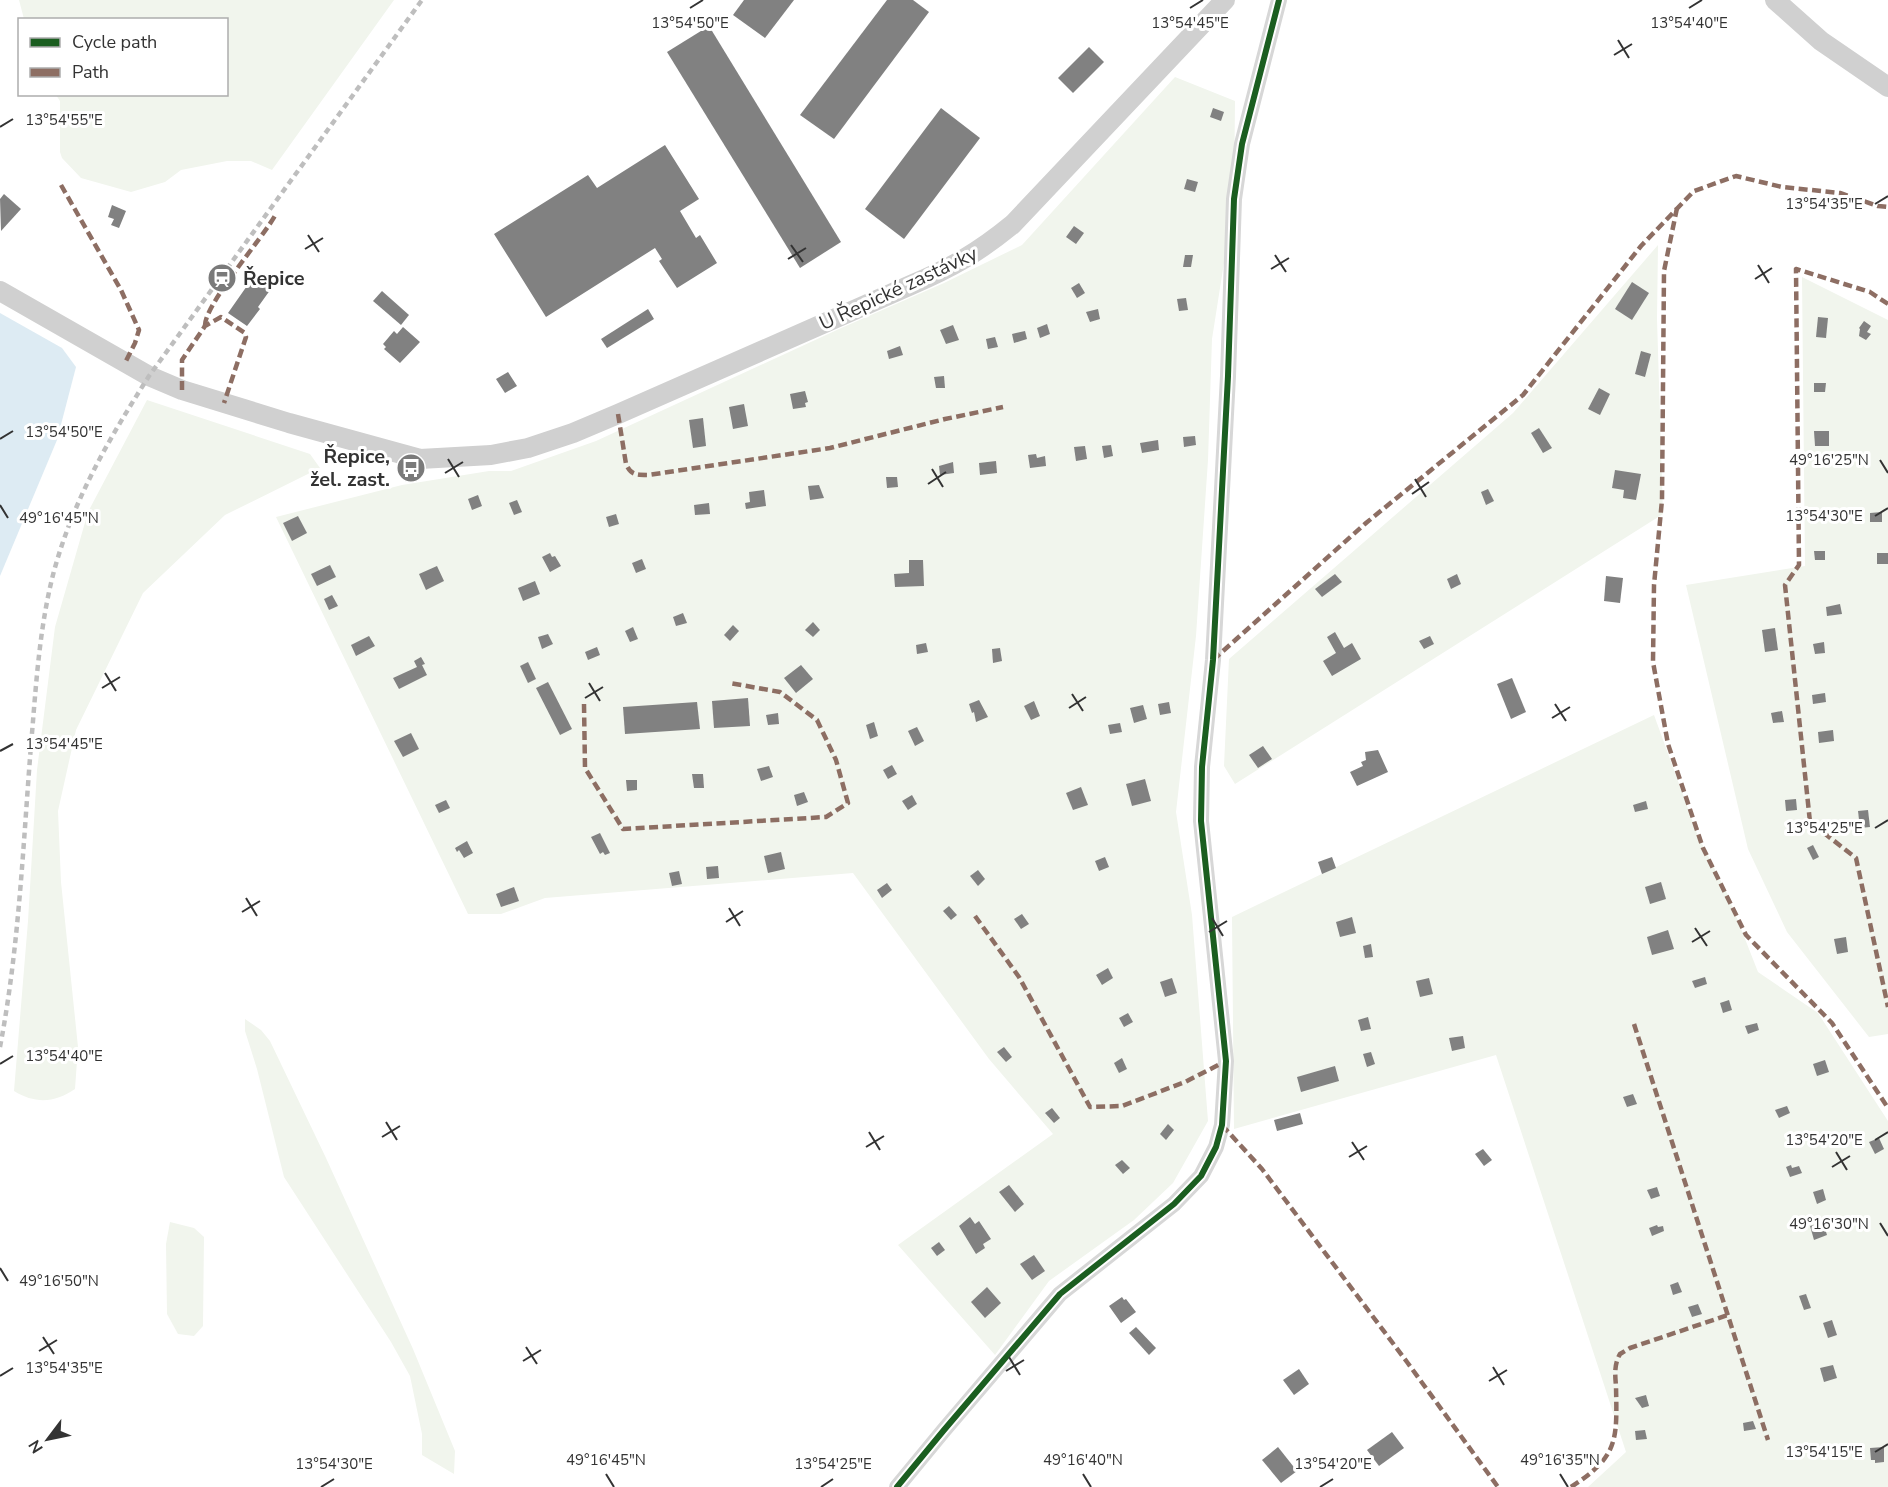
<svg xmlns="http://www.w3.org/2000/svg" width="1888" height="1487" font-family="'Nunito Sans',sans-serif">
	<style>
		.green { fill: #f1f5ed }
		.water { fill: #ddebf3 }
		.building { fill: #818181 }
		.lines { fill: none; stroke-linecap: round; stroke-linejoin: round }
		.tertiary { stroke: #d7d7d7; stroke-width: 16 }
		.secondary { stroke: #d0d0d0; stroke-width: 20 }
		.rail { stroke: #bebebe; stroke-width: 4.5; stroke-dasharray: 6 4.5; stroke-linecap: butt }
		.quiet { stroke: #8d6e63; stroke-width: 4.5; stroke-dasharray: 9 4.5; stroke-linecap: butt }
		.cycleway-casing { stroke: #fff; stroke-width: 10 }
		.cycleway { stroke: #1b5e20; stroke-width: 6 }
		.ticks { fill: none; stroke: #333; stroke-width: 2 }
		.labels { text-anchor: middle; stroke-width: 6; stroke-linejoin: round; paint-order: stroke }
		.poi-label { font-size: 20px; font-weight: bold; fill: #333; stroke: #fff; text-anchor: start }
		.street-label { font-size: 20px; fill: #333; stroke: #fff }
		.ticks-label { font-size: 15px; text-anchor: middle; fill: #333; stroke: #fff; stroke-width: 6; stroke-linejoin: round; paint-order: stroke }
	</style>
	<rect width="100%" height="100%" fill="#fff"/>
	<g class="green">
		<path d="M19,0H394L272,170L251,161H227L181,170L165,182L131,192L81,178L62,158L60,152V101L56,95L226,94V20L24,19Z"/>
		<path d="M1175,77L1235,101L1234,199L1212,339L1208,460L1196,636L1176,812L1192,915L1208,1121L1173,1183L1134,1220L1049,1281L995,1355L898,1245L1053,1134L989,1059L853,873L545,898L501,914H468L276,517L402,485L489,471H511L596,441L839,329L944,283L1022,245Z"/>
		<path d="M1658,245L1657,319L1663,514L1235,784L1224,766L1229,659L1513,413Z"/>
		<path d="M1802,277L1888,320V1034L1869,1037L1787,932L1748,849L1686,585L1805,566Z"/>
		<path d="M147,400L310,454L320,468L225,515L143,593L76,730L58,811L61,882L78,1047L75,1089C55,1103 35,1104 14,1091L28,921L37,770L55,627L88,512Z"/>
		<path d="M1654,715L1698,836L1727,893L1758,972L1818,1013L1888,1121V1487H1588L1626,1452L1496,1055L1234,1129L1232,917Z"/>
		<path d="M245,1019L261,1030L270,1041L326,1158L413,1349L455,1451L454,1474L422,1455V1434L410,1376L391,1342L284,1177L257,1069L245,1031Z"/>
		<path d="M170,1222L194,1228L204,1237L203,1326L194,1336L178,1334L167,1314L166,1244Z"/>
	</g>
	<path class="water" d="M0,313L62,348L76,367L57,440L0,576Z"/>
	<g class="building">
		<path d="M744,0H794L765,38L733,15Z"/>
		<path d="M887,0H913L929,12L834,139L800,115Z"/>
		<path d="M709,26L841,242L800,268L667,52Z"/>
		<path d="M1089,47L1104,62L1073,93L1058,78Z"/>
		<path d="M941,108L980,138L904,239L865,209Z"/>
		<path d="M1213,108L1224,112L1221,121L1210,117Z"/>
		<path d="M665,145L699,199L680,211L696,238L700,235L717,263L677,288L659,261L662,259L655,248L546,317L494,234L588,175L597,188Z"/>
		<path d="M1187,179L1198,182L1195,192L1184,189Z"/>
		<path d="M4,194L21,209L1,231L0,199Z"/>
		<path d="M112,205L126,211L119,228L111,225L114,219L108,217Z"/>
		<path d="M1074,226L1084,233L1076,244L1066,237Z"/>
		<path d="M1185,255H1193L1191,267H1183Z"/>
		<path d="M256,273L273,286L258,307L260,309L247,326L228,313Z"/>
		<path d="M1632,282L1649,293L1632,320L1615,309Z"/>
		<path d="M1079,283L1085,293L1077,298L1071,288Z"/>
		<path d="M382,291L409,315L401,325L373,301Z"/>
		<path d="M1186,298L1188,310L1179,311L1177,299Z"/>
		<path d="M648,309L654,319L607,348L601,339Z"/>
		<path d="M1098,309L1100,319L1090,322L1086,312Z"/>
		<path d="M1818,317L1828,318L1826,338L1816,337Z"/>
		<path d="M1864,321L1871,326L1867,332L1871,334L1866,340L1859,336L1860,329L1859,328Z"/>
		<path d="M1047,324L1050,334L1040,338L1037,328Z"/>
		<path d="M953,325L959,340L946,344L940,330Z"/>
		<path d="M403,327L420,342L400,363L384,349L386,347L383,344L394,331L397,334Z"/>
		<path d="M1025,331L1027,339L1014,343L1012,334Z"/>
		<path d="M995,337L998,347L988,349L986,339Z"/>
		<path d="M900,346L903,355L889,359L887,351Z"/>
		<path d="M1641,351L1651,354L1645,377L1635,374Z"/>
		<path d="M508,372L517,386L505,393L496,379Z"/>
		<path d="M944,376L945,388H936L934,377Z"/>
		<path d="M1814,383H1826L1825,392H1814Z"/>
		<path d="M1599,388L1610,394L1600,415L1588,409Z"/>
		<path d="M805,391L808,402L805,403L806,407L793,409L790,394Z"/>
		<path d="M744,404L748,426L733,429L729,407Z"/>
		<path d="M703,418L706,446L693,448L689,420Z"/>
		<path d="M1539,428L1552,448L1543,453L1531,433Z"/>
		<path d="M1814,431H1829V446H1815Z"/>
		<path d="M1195,436L1196,445L1184,447L1183,437Z"/>
		<path d="M1158,440L1159,450L1142,453L1140,443Z"/>
		<path d="M1111,445L1113,456L1104,458L1102,446Z"/>
		<path d="M1085,446L1087,459L1076,461L1074,447Z"/>
		<path d="M1036,454L1037,458L1045,456L1046,466L1030,468L1028,455Z"/>
		<path d="M996,461L997,473L980,475L979,463Z"/>
		<path d="M953,462L954,473L940,475L939,466Z"/>
		<path d="M1615,470L1641,474L1636,500L1623,498L1624,490L1612,488Z"/>
		<path d="M886,477H897L898,487L887,488Z"/>
		<path d="M819,485L824,498L810,500L808,486Z"/>
		<path d="M1488,489L1494,501L1486,505L1481,492Z"/>
		<path d="M764,490L766,506L746,509L745,503L750,502L749,492Z"/>
		<path d="M478,495L482,506L472,510L468,499Z"/>
		<path d="M517,500L522,512L514,515L509,503Z"/>
		<path d="M709,503L710,514L695,515L694,505Z"/>
		<path d="M1882,512V522H1870V513Z"/>
		<path d="M616,514L619,524L609,527L606,517Z"/>
		<path d="M298,516L307,533L292,541L283,523Z"/>
		<path d="M1814,551H1825V560H1815Z"/>
		<path d="M550,553L552,557L555,556L561,566L550,572L542,557Z"/>
		<rect x="1877" y="553" width="11" height="11"/>
		<path d="M642,559L646,569L636,573L632,563Z"/>
		<path d="M909,560H923L924,586L895,587L894,574L909,573Z"/>
		<path d="M330,565L336,577L317,586L311,574Z"/>
		<path d="M437,566L444,581L426,590L419,574Z"/>
		<path d="M1335,574L1342,582L1322,597L1315,589Z"/>
		<path d="M1457,574L1461,584L1451,589L1447,579Z"/>
		<path d="M1606,576L1623,578L1620,603L1604,601Z"/>
		<path d="M535,581L540,594L523,601L518,588Z"/>
		<path d="M332,595L338,606L329,610L324,599Z"/>
		<path d="M1840,604L1842,614L1827,616L1826,607Z"/>
		<path d="M683,613L687,623L676,626L673,617Z"/>
		<path d="M813,622L820,630L813,637L805,630Z"/>
		<path d="M733,625L739,631L730,641L724,635Z"/>
		<path d="M633,627L638,639L630,642L625,631Z"/>
		<path d="M1775,628L1778,650L1765,652L1762,630Z"/>
		<path d="M1335,632L1344,648L1352,643L1361,659L1332,676L1323,661L1336,653L1327,637Z"/>
		<path d="M548,634L553,644L542,649L538,637Z"/>
		<path d="M369,636L375,646L356,656L351,645Z"/>
		<path d="M1430,636L1434,644L1424,649L1419,641Z"/>
		<path d="M1824,642L1825,653L1815,654L1813,644Z"/>
		<path d="M926,643L928,652L917,654L916,645Z"/>
		<path d="M597,647L600,655L588,660L585,652Z"/>
		<path d="M1000,648L1002,661L993,663L992,649Z"/>
		<path d="M421,657L425,664L422,665L427,675L399,689L393,678L417,667L414,661Z"/>
		<path d="M528,662L536,679L528,683L520,666Z"/>
		<path d="M801,665L813,679L796,693L784,678Z"/>
		<path d="M1512,678L1526,712L1511,719L1497,684Z"/>
		<path d="M548,682L572,729L560,735L536,688Z"/>
		<path d="M1825,693L1826,702L1813,704L1812,695Z"/>
		<path d="M748,698L750,726L714,728L712,701Z"/>
		<path d="M979,700L988,717L976,722L974,712L972,713L969,704Z"/>
		<path d="M1034,701L1040,716L1031,720L1024,706Z"/>
		<path d="M697,702L700,729L625,734L623,707Z"/>
		<path d="M1169,702L1171,713L1160,715L1158,704Z"/>
		<path d="M1143,705L1147,719L1134,723L1130,708Z"/>
		<path d="M1782,711L1784,722L1773,723L1771,713Z"/>
		<path d="M778,713L779,724L768,725L766,715Z"/>
		<path d="M874,722L878,736L870,739L866,725Z"/>
		<path d="M1120,723L1122,732L1110,734L1108,725Z"/>
		<path d="M917,727L924,741L915,746L908,731Z"/>
		<path d="M1833,730L1834,741L1819,743L1818,732Z"/>
		<path d="M411,733L419,749L403,757L394,741Z"/>
		<path d="M1263,746L1272,759L1258,768L1249,755Z"/>
		<path d="M1378,750L1388,772L1357,786L1350,772L1363,766L1361,762L1366,760L1365,752Z"/>
		<path d="M892,765L897,774L888,779L883,770Z"/>
		<path d="M769,766L773,777L761,781L757,769Z"/>
		<path d="M692,774H703L704,788H694Z"/>
		<path d="M1145,779L1151,801L1132,806L1126,784Z"/>
		<path d="M626,780H637V790L627,791Z"/>
		<path d="M1081,787L1088,805L1073,810L1066,793Z"/>
		<path d="M804,792L808,802L797,806L794,795Z"/>
		<path d="M912,795L917,804L908,810L902,801Z"/>
		<path d="M1796,799L1797,810L1786,811L1785,800Z"/>
		<path d="M446,800L450,808L439,813L435,805Z"/>
		<path d="M1646,801L1648,809L1635,812L1633,805Z"/>
		<path d="M1868,810L1870,827L1860,828L1858,811Z"/>
		<path d="M600,833L610,853L605,855L603,852L600,854L591,837Z"/>
		<path d="M467,841L473,853L464,858L459,850L457,852L455,848Z"/>
		<path d="M1813,845L1819,857L1813,860L1807,848Z"/>
		<path d="M781,852L785,869L768,873L764,856Z"/>
		<path d="M1105,857L1109,867L1099,871L1095,861Z"/>
		<path d="M1332,857L1336,868L1322,874L1318,862Z"/>
		<path d="M718,866L719,878L707,879L706,867Z"/>
		<path d="M978,870L985,879L978,886L970,876Z"/>
		<path d="M679,871L682,884L672,886L669,873Z"/>
		<path d="M1661,882L1666,899L1650,904L1645,887Z"/>
		<path d="M887,883L892,890L882,898L877,890Z"/>
		<path d="M514,887L519,901L501,907L496,894Z"/>
		<path d="M949,906L957,915L951,920L943,911Z"/>
		<path d="M1022,914L1029,924L1021,929L1014,919Z"/>
		<path d="M1352,917L1356,933L1340,937L1336,922Z"/>
		<path d="M1668,930L1674,949L1652,955L1647,937Z"/>
		<path d="M1846,937L1848,952L1837,954L1834,939Z"/>
		<path d="M1371,944L1373,957L1365,958L1363,946Z"/>
		<path d="M1108,968L1113,978L1102,985L1096,975Z"/>
		<path d="M1705,977L1707,984L1695,988L1692,981Z"/>
		<path d="M1172,978L1177,993L1165,997L1160,982Z"/>
		<path d="M1429,978L1433,994L1420,997L1416,981Z"/>
		<path d="M1729,1000L1732,1010L1723,1013L1720,1003Z"/>
		<path d="M1128,1013L1133,1022L1124,1027L1119,1018Z"/>
		<path d="M1368,1017L1371,1029L1361,1031L1358,1020Z"/>
		<path d="M1757,1023L1759,1030L1748,1034L1745,1026Z"/>
		<path d="M1463,1036L1465,1048L1452,1051L1449,1038Z"/>
		<path d="M1004,1047L1012,1057L1006,1062L997,1052Z"/>
		<path d="M1371,1052L1375,1064L1367,1067L1363,1054Z"/>
		<path d="M1122,1058L1127,1069L1119,1073L1114,1063Z"/>
		<path d="M1825,1060L1829,1072L1817,1076L1813,1064Z"/>
		<path d="M1335,1066L1339,1081L1301,1092L1297,1077Z"/>
		<path d="M1633,1094L1637,1104L1627,1107L1623,1097Z"/>
		<path d="M1787,1106L1790,1113L1779,1118L1775,1110Z"/>
		<path d="M1052,1108L1060,1118L1054,1123L1045,1113Z"/>
		<path d="M1300,1113L1303,1124L1277,1131L1274,1120Z"/>
		<path d="M1168,1124L1174,1130L1166,1140L1160,1134Z"/>
		<path d="M1879,1138L1884,1149L1875,1154L1869,1142Z"/>
		<path d="M1483,1149L1492,1160L1484,1166L1475,1154Z"/>
		<path d="M1122,1160L1130,1168L1123,1174L1115,1165Z"/>
		<path d="M1791,1165L1792,1168L1799,1166L1802,1173L1790,1177L1786,1167Z"/>
		<path d="M1009,1185L1024,1204L1015,1212L999,1192Z"/>
		<path d="M1657,1187L1660,1196L1651,1199L1647,1190Z"/>
		<path d="M1823,1189L1826,1200L1817,1204L1813,1192Z"/>
		<path d="M970,1217L975,1224L979,1221L991,1239L983,1244L985,1248L976,1254L959,1226Z"/>
		<path d="M1823,1222L1827,1235L1814,1240L1810,1226Z"/>
		<path d="M1657,1225L1658,1227L1663,1226L1664,1231L1652,1236L1649,1228Z"/>
		<path d="M939,1242L945,1250L937,1256L931,1248Z"/>
		<path d="M1034,1255L1045,1271L1032,1280L1020,1264Z"/>
		<path d="M1678,1282L1682,1292L1673,1295L1670,1285Z"/>
		<path d="M987,1287L1001,1303L985,1318L971,1302Z"/>
		<path d="M1806,1294L1811,1308L1804,1310L1799,1296Z"/>
		<path d="M1122,1297L1124,1300L1126,1299L1136,1312L1121,1323L1109,1306Z"/>
		<path d="M1698,1304L1702,1314L1692,1317L1688,1307Z"/>
		<path d="M1832,1320L1837,1335L1828,1338L1823,1323Z"/>
		<path d="M1136,1327L1156,1348L1149,1355L1129,1333Z"/>
		<path d="M1833,1365L1837,1378L1824,1382L1820,1368Z"/>
		<path d="M1299,1369L1309,1384L1294,1395L1283,1380Z"/>
		<path d="M1646,1395L1649,1406L1642,1408L1635,1398Z"/>
		<path d="M1753,1421L1756,1429L1744,1431L1743,1423Z"/>
		<path d="M1645,1430L1647,1439L1636,1440L1635,1431Z"/>
		<path d="M1392,1432L1404,1448L1379,1466L1367,1450Z"/>
		<path d="M1278,1447L1297,1471L1281,1483L1262,1460Z"/>
		<path d="M1884,1447V1462L1875,1463V1460H1871L1870,1448Z"/>
	</g>
	<g class="lines">
		<path class="tertiary" d="M897,1487L944,1430L1060,1294L1174,1204L1201,1176L1216,1147L1222,1125L1226,1061L1201,821L1202,767L1213,660L1228,376L1234,199L1242,144L1279,0"/>
		<g class="secondary">
			<path d="M1775,0L1821,41L1888,87"/>
			<path d="M0,291L149,376L182,390L289,423L420,459L491,455L528,448L573,433L618,414L911,285C951,268 979,252 1013,224L1225,0"/>
		</g>
		<path class="rail" d="M0,1047C19,948 23,846 31,745C36,687 39,628 54,571C74,498 109,439 149,376L422,0"/>
		<g class="quiet">
			<path d="M61,185L121,290L139,330L135,343L125,363"/>
			<path d="M1677,208L1664,271L1662,500L1654,585L1653,662L1668,744L1703,848L1746,935L1832,1023L1888,1108"/>
			<path d="M1888,304L1870,292L1796,269L1799,565L1785,585L1810,822L1856,858L1888,1007"/>
			<path d="M205,326C204,305 263,238 276,214"/>
			<path d="M182,390V360L205,326L221,317L245,333L246,337L224,403"/>
			<path d="M618,414L626,464C631,475 636,475 648,475L830,448L945,419L1003,407"/>
			<path d="M1213,660L1366,523L1523,395L1641,246L1694,191L1736,176L1782,187L1840,193L1878,206L1888,207"/>
			<path d="M584,704L585,768L623,829L826,817L848,803L836,760L817,720L780,692L730,683"/>
			<path d="M975,916L1019,977L1090,1107L1122,1106L1185,1082L1226,1061"/>
			<path d="M1634,1024L1768,1440"/>
			<path d="M1222,1125L1262,1169L1407,1362L1498,1487"/>
			<path d="M1571,1487C1619,1456 1617,1440 1616,1386C1615,1375 1614,1364 1620,1354L1630,1348L1728,1315"/>
		</g>
		<g class="cycleway-casing">
			<path id="cycleway" d="M897,1487L944,1430L1060,1294L1174,1204L1201,1176L1216,1147L1222,1125L1226,1061L1201,821L1202,767L1213,660L1228,376L1234,199L1242,144L1279,0"/>
		</g>
		<use href="#cycleway" class="cycleway"/>
	</g>
	<path class="ticks" d="M690,8L703,0M1190,8L1203,0M1689,8L1702,0M1618,40L1629,58M1614,55L1632,44M0,127L13,119M1875,204L1888,196M308,235L319,252M791,245L803,262M305,249L323,238M1275,255L1286,272M788,259L806,248M1758,265L1769,283M1271,269L1289,258M1755,279L1772,268M0,439L13,431M448,459L459,477M1880,460L1888,473M932,469L943,487M445,473L463,462M1415,479L1426,497M928,484L946,472M1412,494L1429,482M0,505L8,518M1875,516L1888,508M105,673L116,691M589,683L600,701M102,688L120,677M1072,694L1083,711M585,698L603,687M1555,704L1566,721M1069,708L1086,697M1552,718L1570,707M0,751L13,744M1875,828L1888,820M246,898L257,916M729,908L740,926M242,912L260,901M1212,918L1223,936M726,922L743,911M1695,928L1707,946M1209,932L1227,921M1692,942L1710,931M0,1064L13,1056M386,1122L397,1140M869,1132L880,1150M382,1137L400,1126M1875,1140L1888,1132M1352,1142L1364,1160M866,1147L884,1136M1836,1152L1847,1170M1349,1157L1367,1146M1832,1167L1850,1156M1880,1223L1888,1236M0,1268L8,1281M43,1337L54,1354M526,1347L537,1364M39,1351L57,1340M1009,1357L1020,1375M523,1361L541,1350M1493,1367L1504,1385M1006,1371L1024,1360M0,1376L13,1368M1489,1381L1507,1370M1875,1452L1888,1444M606,1474L614,1487M1083,1474L1091,1487M1560,1474L1568,1487M321,1487L334,1479M821,1487L833,1479M1320,1487L1333,1479"/>
	<defs>
		<g id="station-disc" transform="scale(1.5)"><circle r="9.5" fill="#7a7a7a" stroke="#fff"/><path d="M-3-6H3Q5-6 5-4V2Q5 4 3 4L4.5 6H3L1.5 4h-3L-3 6H-4.5L-3 4Q-5 4-5 2V-4Q-5-6-3-6ZM-3.5-4v3h7v-3ZM-3.5 1v1.5H-2V1ZM2 1v1.5H3.5V1Z" fill="#fff"/></g>
		<g id="bus-disc" transform="scale(1.5)"><circle r="9.5" fill="#7a7a7a" stroke="#fff"/><path d="M-5-6H5V4H4V6H2V4H-2V6H-4V4H-5ZM-3.5-4V0h7V-4ZM-3.5 1.2v1.5H-2V1.2ZM2 1.2v1.5H3.5V1.2Z" fill="#fff"/></g>
	</defs>
	<g fill-rule="evenodd">
		<use href="#station-disc" x="222" y="278"/>
		<use href="#bus-disc" x="411" y="468"/>
	</g>
	<g class="labels">
		<g class="poi-label">
			<text x="243" y="285">Řepice</text>
			<text x="390" y="463" text-anchor="end">Řepice,<tspan x="390" dy="23">žel. zast.</tspan></text>
		</g>
		<g class="street-label">
			<text transform="translate(898 288) rotate(-25)" y="7">U Řepické zastávky</text>
		</g>
	</g>
	<g class="ticks-label">
		<text x="690" y="28">13°54'50"E</text>
		<text x="1190" y="28">13°54'45"E</text>
		<text x="1689" y="28">13°54'40"E</text>
		<text x="64" y="125">13°54'55"E</text>
		<text x="1824" y="209">13°54'35"E</text>
		<text x="64" y="437">13°54'50"E</text>
		<text x="1829" y="465">49°16'25"N</text>
		<text x="1824" y="521">13°54'30"E</text>
		<text x="59" y="523">49°16'45"N</text>
		<text x="64" y="749">13°54'45"E</text>
		<text x="1824" y="833">13°54'25"E</text>
		<text x="64" y="1061">13°54'40"E</text>
		<text x="1824" y="1145">13°54'20"E</text>
		<text x="1829" y="1229">49°16'30"N</text>
		<text x="59" y="1286">49°16'50"N</text>
		<text x="64" y="1373">13°54'35"E</text>
		<text x="1824" y="1457">13°54'15"E</text>
		<text x="606" y="1465">49°16'45"N</text>
		<text x="1083" y="1465">49°16'40"N</text>
		<text x="1560" y="1465">49°16'35"N</text>
		<text x="334" y="1469">13°54'30"E</text>
		<text x="833" y="1469">13°54'25"E</text>
		<text x="1333" y="1469">13°54'20"E</text>
	</g>
	<rect x="18" y="18" width="210" height="78" fill="#ffffff" stroke="#adadad" stroke-width="1.5"/>
	<rect x="30" y="38" width="30" height="9" fill="#1b5e20" stroke="#adadad" stroke-width="1.5"/>
	<text x="72" y="48" font-size="18" fill="#333333">Cycle path</text>
	<rect x="30" y="68" width="30" height="9" fill="#8d6e63" stroke="#adadad" stroke-width="1.5"/>
	<text x="72" y="78" font-size="18" fill="#333333">Path</text>
	<g transform="translate(48 1439) rotate(238)" stroke="#ffffff" stroke-width="4.5" paint-order="stroke">
	<path d="M0-4.5L10 22L0 15L-10 22Z" fill="#333333"/>
	<text y="-9" font-size="16" font-weight="bold" text-anchor="middle" fill="#333333">N</text>
	</g>
</svg>
